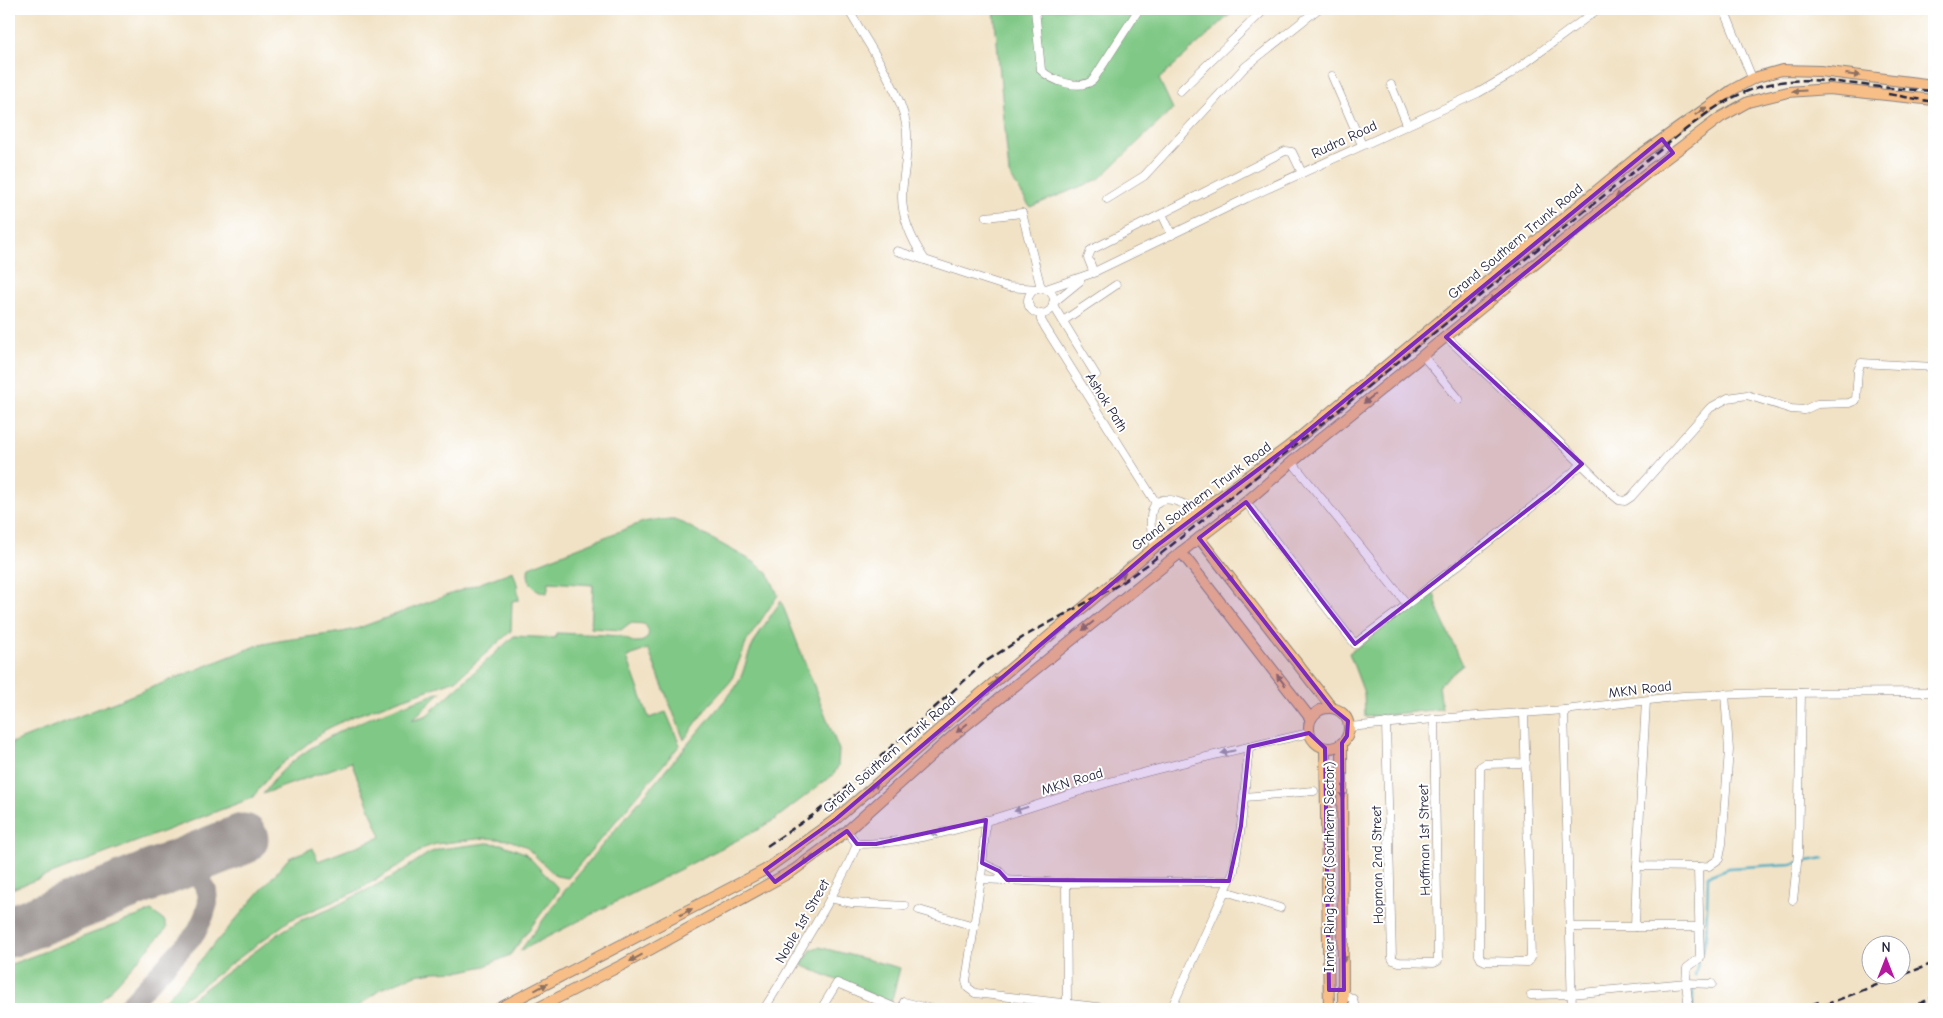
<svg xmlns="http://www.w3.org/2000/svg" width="1943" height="1018" font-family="'Comic Neue',sans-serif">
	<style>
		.green { fill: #7fc885; stroke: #507560 }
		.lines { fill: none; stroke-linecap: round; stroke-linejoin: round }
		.stream { stroke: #42abc2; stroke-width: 2.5 }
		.taxiway { stroke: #8a8280; stroke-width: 20 }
		.runway { stroke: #8a8280; stroke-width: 51 }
		.minor-casing { stroke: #8a8280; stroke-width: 9 }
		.major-casing { stroke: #8a8280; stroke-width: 12 }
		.minor { stroke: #fff; stroke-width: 8 }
		.major { stroke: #f7be87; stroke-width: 10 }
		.rail { stroke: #22223b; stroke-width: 2.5; stroke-dasharray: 8 4; stroke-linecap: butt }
		.oneway { fill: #8c7061 }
		.oneway2 { fill: #9c9ca7 }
		.marked { fill: #7b2cbf; fill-opacity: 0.2; stroke: #7b2cbf; stroke-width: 4; stroke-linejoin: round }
		.labels { text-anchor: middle; stroke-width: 4; stroke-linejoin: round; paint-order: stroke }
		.street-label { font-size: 14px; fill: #22223b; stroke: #fff }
	</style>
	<rect width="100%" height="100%" fill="#fff"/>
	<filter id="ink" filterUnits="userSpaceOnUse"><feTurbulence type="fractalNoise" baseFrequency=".02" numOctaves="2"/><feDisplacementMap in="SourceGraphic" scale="10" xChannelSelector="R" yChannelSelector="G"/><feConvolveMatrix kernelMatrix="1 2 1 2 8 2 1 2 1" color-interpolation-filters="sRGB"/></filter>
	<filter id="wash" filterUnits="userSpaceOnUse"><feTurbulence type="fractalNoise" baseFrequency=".0096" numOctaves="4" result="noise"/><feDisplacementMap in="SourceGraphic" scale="20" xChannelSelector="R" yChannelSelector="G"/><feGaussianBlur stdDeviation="1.12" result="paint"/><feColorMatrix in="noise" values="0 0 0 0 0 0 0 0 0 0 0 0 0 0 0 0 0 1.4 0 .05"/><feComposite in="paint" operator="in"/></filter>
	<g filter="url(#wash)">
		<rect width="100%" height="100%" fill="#f1e2c5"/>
		<g class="green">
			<path d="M994,9H1236L1159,79L1173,109L1099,179L1030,207L1009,174Z"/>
			<path d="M655,520H674L683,523L754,562L768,573L778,595L747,641L731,681L708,706L684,740L648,649L627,657L649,718L666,712L680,745L572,873L568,878L556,876L525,846L509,840L485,838L436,844L424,848L396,868L355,892L290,920L189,995L172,1005L158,1009L289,858L313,848L318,861L381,837L351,762L263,794C269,787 274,779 280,773C324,730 384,712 441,692L412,720L427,715L514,636L555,638L556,633C577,634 598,634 619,636C625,637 631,643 637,642C649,642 652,631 644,624L630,623L621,630L591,628L593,585L549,582L547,593C534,592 525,580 529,567L643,522Z"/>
			<path d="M513,571L517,584L519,600L512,601L511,631L456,680L351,717L325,730L275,769L252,798L9,890V744L256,646C289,637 323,637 356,629Z"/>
			<path d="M1434,593L1439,613L1463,665L1439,685L1442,709L1365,717L1364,693L1349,653Z"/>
			<path d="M781,601L839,750L838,766L834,774L774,820L757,830L520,951L572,881L735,688C744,674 744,665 750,651C758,633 770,617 781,601Z"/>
			<path d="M487,843L501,844L525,853L558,888V891L510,955L485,966L462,971L434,972L415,975L381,989L355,1009H193L183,1005L281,932L299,921L328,910L361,893L392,877L429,853L440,849Z"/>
			<path d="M151,911L164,920L167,928L93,1009H9V965Z"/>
			<path d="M819,947L900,968L891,1003L801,965L812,949Z"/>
		</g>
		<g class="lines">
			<g class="stream">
				<path d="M1703,951L1706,936L1708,876L1729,868L1791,864L1824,858"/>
				<path d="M1695,976L1698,963"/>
				<path d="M1693,989V1009"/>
			</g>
			<path class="taxiway" d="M125,1009L196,933L204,916L208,903L207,891L200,878L190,870L182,867H173"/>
			<path class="runway" d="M9,932L243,839"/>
		</g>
	</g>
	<g filter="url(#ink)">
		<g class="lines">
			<g class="minor-casing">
				<g id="minor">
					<path d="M848,9C866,41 900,89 906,124C910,148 903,172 902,196C902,219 913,242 925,260"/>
					<path d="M1035,9L1041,70C1052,81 1080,91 1093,80L1139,9"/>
					<path d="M1724,9L1752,78"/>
					<path d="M1332,76L1362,145"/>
					<path d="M1391,85L1407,124"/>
					<path d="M1180,91L1265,9"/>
					<path d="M1107,199L1144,176L1245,67L1318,9"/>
					<path d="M1162,214L1172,235"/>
					<path d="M986,217L1022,213L1041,288"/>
					<path d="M897,251L1008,287L1038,289"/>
					<path d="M1094,273L1088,258L1091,250L1285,151L1292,152L1302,173"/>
					<circle cx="1041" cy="301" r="13"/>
					<path d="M1046,289L1090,274L1247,198L1478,93L1509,75L1598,9"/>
					<path d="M1053,303L1080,281"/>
					<path d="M1053,305L1096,375"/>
					<path d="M1041,313V320L1045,327L1156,503"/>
					<path d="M1063,321L1116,285"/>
					<path d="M1446,337L1550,433L1613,495L1619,500L1625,501L1631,497L1710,408L1728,398L1747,395L1791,409L1804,410L1817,404L1849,403L1856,400L1858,370L1861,363L1934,367"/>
					<path d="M1423,356L1459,399"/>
					<path d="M1292,462L1407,604"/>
					<path d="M1246,502L1301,575L1355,644C1373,629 1392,617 1410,602C1468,558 1527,513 1582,464"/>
					<path d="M1155,547C1152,535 1148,520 1153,508C1161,490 1188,505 1198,513"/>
					<path d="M1564,710L1572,1009"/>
					<path d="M1524,713L1531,958L1528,962L1485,961L1481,959L1479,955L1480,767L1485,764L1526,763"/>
					<path d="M1386,723L1392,958L1393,960L1399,962L1434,963L1438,961V959L1434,719"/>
					<path d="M1349,727L1434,719L1564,710L1683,696L1768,693L1934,692"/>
					<path d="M1245,797L1314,791"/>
					<path d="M986,820L981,879L966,981L968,988L975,993L1114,1009"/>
					<path d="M847,831L857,844C940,843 1025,807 1103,784C1171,764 1240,749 1309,733"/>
					<path d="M982,863L999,871L1007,880"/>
					<path d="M1698,867L1709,866L1719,859L1722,844L1729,750L1725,694"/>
					<path d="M981,879L1066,883L1229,881"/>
					<path d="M1066,883L1067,1003"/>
					<path d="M1225,891L1280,908"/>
					<path d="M830,898L852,903L905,906"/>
					<path d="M1793,900L1798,854L1801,693"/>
					<path d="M919,910L974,926"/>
					<path d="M1570,927H1700"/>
					<path d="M1635,927L1637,866"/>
					<path d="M1344,994L1353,999L1355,1009"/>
					<path d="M1531,995L1571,994L1686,983L1687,968L1700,958L1698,867L1637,866L1646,701"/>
					<path d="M764,1009C784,978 803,945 822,913C835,890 848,868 857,844"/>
					<path d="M821,1009L837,983L898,1009"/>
					<path d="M902,1009L904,1002L932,1009"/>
					<path d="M1171,1009L1234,871L1241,826L1249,747"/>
					<path d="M1689,1009L1686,983L1712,984"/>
				</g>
			</g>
			<g class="major-casing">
				<g id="major">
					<path d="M1199,538L1332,708"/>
					<path d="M1181,552L1311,719"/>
					<circle cx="1329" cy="728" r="20"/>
					<path d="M1342,743L1343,1009"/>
					<path d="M1325,748L1329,1009"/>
					<path d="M498,1009L765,870L836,819L972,701L1155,547L1205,508L1288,447L1636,158L1732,90L1754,78L1782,70L1820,71L1934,85"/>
					<path d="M536,1009L624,964L794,870L847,831L955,734L1181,552L1246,502L1292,462L1648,172L1721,117L1748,102L1788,92L1829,89L1934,100"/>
				</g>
			</g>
			<use href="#minor" class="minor"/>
			<use href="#major" class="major"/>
			<g class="rail">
				<path d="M1888,94L1934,102"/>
				<path d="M767,846L813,815L838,795L985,662L1025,636L1118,585L1147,565L1685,130C1703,116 1721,102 1743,93C1791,72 1831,82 1881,87C1899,89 1917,90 1934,91"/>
				<path d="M1800,1009L1821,1001"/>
				<path d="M1814,1009L1934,963"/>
				<path d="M1908,1009L1934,997"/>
			</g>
		</g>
		<defs><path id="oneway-solid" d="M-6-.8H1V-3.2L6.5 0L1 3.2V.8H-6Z" transform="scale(1.25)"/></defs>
		<g class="oneway">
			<use href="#oneway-solid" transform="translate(1853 75) rotate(7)"/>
			<use href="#oneway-solid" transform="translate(1799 91) rotate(176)"/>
			<use href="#oneway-solid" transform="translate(1701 111) rotate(-34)"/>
			<use href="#oneway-solid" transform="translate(1621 194) rotate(141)"/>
			<use href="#oneway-solid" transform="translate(1495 297) rotate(141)"/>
			<use href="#oneway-solid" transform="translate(1369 399) rotate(141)"/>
			<use href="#oneway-solid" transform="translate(1290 445) rotate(-38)"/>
			<use href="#oneway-solid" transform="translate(1230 514) rotate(142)"/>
			<use href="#oneway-solid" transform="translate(1229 576) rotate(52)"/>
			<use href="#oneway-solid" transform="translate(1120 577) rotate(-40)"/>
			<use href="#oneway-solid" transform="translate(1088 626) rotate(141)"/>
			<use href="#oneway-solid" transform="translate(1281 680) rotate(-128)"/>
			<use href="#oneway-solid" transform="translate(995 681) rotate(-40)"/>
			<use href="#oneway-solid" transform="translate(962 728) rotate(141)"/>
			<use href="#oneway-solid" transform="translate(873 787) rotate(-41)"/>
			<use href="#oneway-solid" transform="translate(1343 792) rotate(90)"/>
			<use href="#oneway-solid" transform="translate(808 860) rotate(144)"/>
			<use href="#oneway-solid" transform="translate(686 912) rotate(-28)"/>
			<use href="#oneway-solid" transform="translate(1344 955) rotate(90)"/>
			<use href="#oneway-solid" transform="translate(636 958) rotate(151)"/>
			<use href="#oneway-solid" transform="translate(541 987) rotate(-28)"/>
		</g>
		<g class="oneway2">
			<use href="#oneway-solid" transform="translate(1228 752) rotate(167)"/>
			<use href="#oneway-solid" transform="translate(1021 809) rotate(163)"/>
			<use href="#oneway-solid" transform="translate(938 833) rotate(167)"/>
		</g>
	</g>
	<path class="marked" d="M1662,139L1673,153L1446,337L1582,464L1553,490L1355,644L1246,502L1199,538L1332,708L1348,721L1347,736L1342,743L1344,990H1329L1325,748L1309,733L1249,747L1241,826L1229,881L1007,880L999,871L982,863L986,820L876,844H857L847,831L775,882L765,870L836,819L1155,547L1288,447Z"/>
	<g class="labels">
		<g class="street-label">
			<text transform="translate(1344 139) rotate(-25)" y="5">Rudra Road</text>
			<text transform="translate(1515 241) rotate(-40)" y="5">Grand Southern Trunk Road</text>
			<text transform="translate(1107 402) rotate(58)" y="5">Ashok Path</text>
			<text transform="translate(1201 496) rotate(-37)" y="5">Grand Southern Trunk Road</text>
			<text transform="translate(1640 689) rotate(-7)" y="5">MKN Road</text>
			<text transform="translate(889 754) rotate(-41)" y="5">Grand Southern Trunk Road</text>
			<text transform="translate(1072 781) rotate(-17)" y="5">MKN Road</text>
			<text transform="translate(1424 840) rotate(-91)" y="5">Hoffman 1st Street</text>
			<text transform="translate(1377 865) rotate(-91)" y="5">Hopman 2nd Street</text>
			<text transform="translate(1329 867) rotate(-90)" y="5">Inner Ring Road (Southern Sector)</text>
			<text transform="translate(802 921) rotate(-60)" y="5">Noble 1st Street</text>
		</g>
	</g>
	<rect width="1943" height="1018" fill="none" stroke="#fff" stroke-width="30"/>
	<g transform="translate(1886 960)"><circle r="24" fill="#ffffff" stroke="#a7a7b1"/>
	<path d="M0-4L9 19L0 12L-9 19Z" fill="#b5179e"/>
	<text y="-8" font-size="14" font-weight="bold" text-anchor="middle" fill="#22223b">N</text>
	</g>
</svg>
